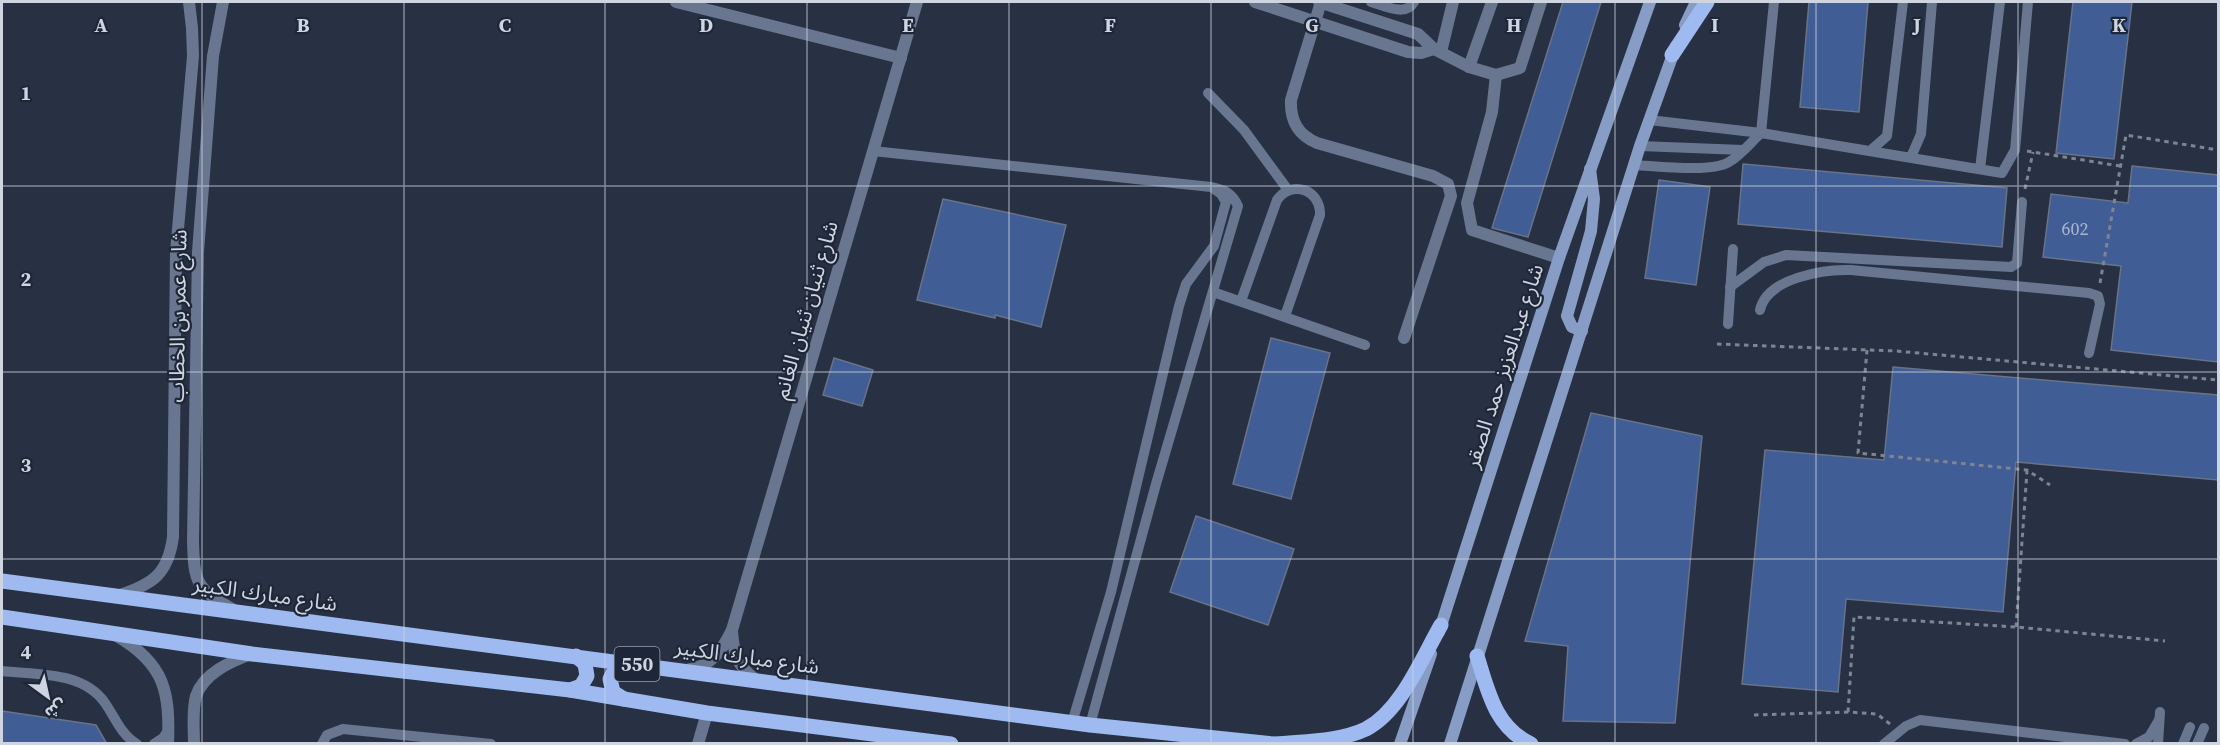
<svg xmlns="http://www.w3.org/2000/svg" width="2220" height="745" font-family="'Source Serif 4','Noto Sans Arabic',serif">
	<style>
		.building { fill: #405d95; stroke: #687388; stroke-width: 1.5 }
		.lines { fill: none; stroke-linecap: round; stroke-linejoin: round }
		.path { stroke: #7d8593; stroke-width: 3; stroke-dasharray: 4.5 4.5; stroke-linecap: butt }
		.service { stroke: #687690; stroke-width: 10 }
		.minor { stroke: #687690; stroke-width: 12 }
		.tertiary { stroke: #687690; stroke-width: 12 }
		.secondary { stroke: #879dc6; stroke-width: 12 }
		.primary { stroke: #9ebaf0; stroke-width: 15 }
		.grid { fill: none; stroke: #ced4e0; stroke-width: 1.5; stroke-opacity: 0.55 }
		.labels { text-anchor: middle; stroke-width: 4.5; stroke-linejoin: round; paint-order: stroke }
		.number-label { font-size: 18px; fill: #aab6cd }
		.shield { fill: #1e2738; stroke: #99a0ae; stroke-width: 1.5 }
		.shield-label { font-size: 20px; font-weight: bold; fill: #ced4e0 }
		.street-label { font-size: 21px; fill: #ced4e0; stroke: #1e2738 }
		.grid-label { font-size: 20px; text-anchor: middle; font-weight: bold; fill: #ced4e0; stroke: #1e2738; stroke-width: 4.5; stroke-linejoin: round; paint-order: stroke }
	</style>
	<rect width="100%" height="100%" fill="#283143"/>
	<g class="building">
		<path d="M1563,2H1601L1528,237L1492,228Z"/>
		<path d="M1809,2H1868L1859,112L1800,107Z"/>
		<path d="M2073,2H2132L2114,159L2056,153Z"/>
		<path d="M1743,164L2007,188L2002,247L1738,224Z"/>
		<path d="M2132,166L2218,175V362L2111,350L2121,266L2043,257L2051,194L2128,203Z"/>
		<path d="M1659,180L1710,187L1696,285L1645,278Z"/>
		<path d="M943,199L1066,225L1041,327L995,315V318L917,300Z"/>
		<path d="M1271,338L1330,353L1291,499L1233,484Z"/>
		<path d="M834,358L873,370L862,406L823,395Z"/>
		<path d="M1893,367L2218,395V480L2016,462L2003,612L1846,599L1838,692L1742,684L1765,450L1884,460Z"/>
		<path d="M1591,413L1702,436L1675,723L1563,721L1568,646L1525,641Z"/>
		<path d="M1196,516L1294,549L1268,625L1170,592Z"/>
		<path d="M2,711L96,725L107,744H2Z"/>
	</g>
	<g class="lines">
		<g class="path">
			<path d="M2027,151L2120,166"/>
			<path d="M2025,189L2033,152"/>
			<path d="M2100,283L2126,135L2218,150"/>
			<path d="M1717,344L1896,351L2218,380"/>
			<path d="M1867,350L1858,453L2027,470L2050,485"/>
			<path d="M2016,627L2027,471"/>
			<path d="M1848,712L1854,617L2016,627L2165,641"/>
			<path d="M1754,715L1848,712L1877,714L1890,724"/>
		</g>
		<g class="service">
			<path d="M1371,2C1385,6 1406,17 1414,2"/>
			<path d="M1208,93L1244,130L1288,190"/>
			<path d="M1649,120L1761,133L2002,173L2015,150L2028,2"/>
			<path d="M1640,146L1743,150"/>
			<path d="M873,151L1211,187C1225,190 1232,193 1238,206L1156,484L1090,725"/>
			<path d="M1870,151L1887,136L1903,2"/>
			<path d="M1911,157L1921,134L1932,2"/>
			<path d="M1634,165C1656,166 1711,173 1729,162C1741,155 1751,142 1761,133L1774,2"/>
			<path d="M1980,169L2000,2"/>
			<path d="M1730,287L1764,262L1786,255L2011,267L2017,263L2022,202"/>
			<path d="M1213,292L1365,345"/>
			<path d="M1241,301L1277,200C1292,179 1321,190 1320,215L1285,316"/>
			<path d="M1760,310C1767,278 1824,269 1851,270L2089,293L2098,296L2100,304L2089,353"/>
			<path d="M1728,324L1733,249"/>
			<path d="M2,671C37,675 83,671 105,703C115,717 121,735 137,744"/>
			<path d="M1072,723L1111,592L1179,306L1186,284L1214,246L1226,202L1221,194L1214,189"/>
			<path d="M154,744L163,738L168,731"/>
			<path d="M322,744L327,735L343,729L491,744"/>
			<path d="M1884,744L1906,726L1920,720L2125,744"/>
			<path d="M2136,744L2149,737L2159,720"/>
			<path d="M2158,744L2160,712"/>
			<path d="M2183,744L2190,727"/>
			<path d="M2197,744L2204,728"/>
		</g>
		<g class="minor">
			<path d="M676,2L901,58"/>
			<path d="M1255,2L1408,52L1421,53L1434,49L1418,34L1319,2"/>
			<path d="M1321,2L1291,100C1290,121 1298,135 1317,143L1433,176L1448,184L1451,196L1404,338"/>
			<path d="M1434,49L1469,67L1496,75L1520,68L1541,2"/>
			<path d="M1441,52L1453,2"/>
			<path d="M1469,67L1492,2"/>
			<path d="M1496,75L1492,112L1467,203L1472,230L1559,258"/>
			<path d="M732,631C734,656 736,664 756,680"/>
			<path d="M687,670C713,665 721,652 732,630L917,2"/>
			<path d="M698,744L707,713"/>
		</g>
		<g class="tertiary">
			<path d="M223,2L213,56L198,252L193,540C194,584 196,588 234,610"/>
			<path d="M120,595C153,584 168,574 173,537L176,252L193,56L192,28L189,2"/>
			<path d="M117,636C165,664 170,692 168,744"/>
			<path d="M194,744C194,729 192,710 196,696C204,673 230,662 251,654"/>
		</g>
		<g class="secondary">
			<path d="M1685,25L1696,2"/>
			<path d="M1582,331L1572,327L1567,316L1591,231L1594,199L1590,169"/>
			<path d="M1439,632L1559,258L1650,2"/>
			<path d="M1400,744L1431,654"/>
			<path d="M1450,744L1640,146L1676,46"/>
		</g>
		<g class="primary">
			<path d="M1672,55L1707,2"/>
			<path d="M2,581L1090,725L1273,744"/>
			<path d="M2,617L252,654L570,690L707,713L951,744"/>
			<path d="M1477,656C1488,691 1495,727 1531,744"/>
			<path d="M570,690L581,686L587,676L585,664L576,656"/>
			<path d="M624,699L613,692L610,679L616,667L628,662"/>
			<path d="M1275,744C1305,741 1338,742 1366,729C1401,711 1422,658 1441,625"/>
		</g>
	</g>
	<path class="grid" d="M202,2V744M404,2V744M605,2V744M807,2V744M1009,2V744M1211,2V744M1413,2V744M1615,2V744M1816,2V744M2018,2V744M2,186H2218M2,372H2218M2,559H2218"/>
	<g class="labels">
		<g class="number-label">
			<text x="2075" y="235">602</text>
		</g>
		<rect class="shield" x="614.5" y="647" width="45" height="34" rx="4.5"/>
		<g class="shield-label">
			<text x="637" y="671">550</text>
		</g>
		<g class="street-label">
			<text transform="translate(806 310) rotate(-74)" y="7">شارع ثنيان ثنيان الغانم</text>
			<text transform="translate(178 316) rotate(-89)" y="7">شارع عمر بن الخطاب</text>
			<text transform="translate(1504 366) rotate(-72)" y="7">شارع عبدالعزيز حمد الصقر</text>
			<text transform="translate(265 594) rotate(8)" y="7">شارع مبارك الكبير</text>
			<text transform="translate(747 657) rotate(8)" y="7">شارع مبارك الكبير</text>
		</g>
	</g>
	<g class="grid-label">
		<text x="101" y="32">A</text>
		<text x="303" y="32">B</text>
		<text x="505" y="32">C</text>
		<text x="706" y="32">D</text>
		<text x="908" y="32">E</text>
		<text x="1110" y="32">F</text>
		<text x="1312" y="32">G</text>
		<text x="1514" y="32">H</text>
		<text x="1715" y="32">I</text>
		<text x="1917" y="32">J</text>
		<text x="2119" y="32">K</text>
		<text x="26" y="100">1</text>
		<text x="26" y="286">2</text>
		<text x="26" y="472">3</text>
		<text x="26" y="659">4</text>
	</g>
	<rect width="2220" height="745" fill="none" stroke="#ced4e0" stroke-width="6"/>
	<g transform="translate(48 697) rotate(147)" stroke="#1e2738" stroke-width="4.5" paint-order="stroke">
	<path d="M0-4.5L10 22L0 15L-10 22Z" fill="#ced4e0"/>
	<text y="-9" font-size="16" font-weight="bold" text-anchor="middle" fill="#ced4e0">ش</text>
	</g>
</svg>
